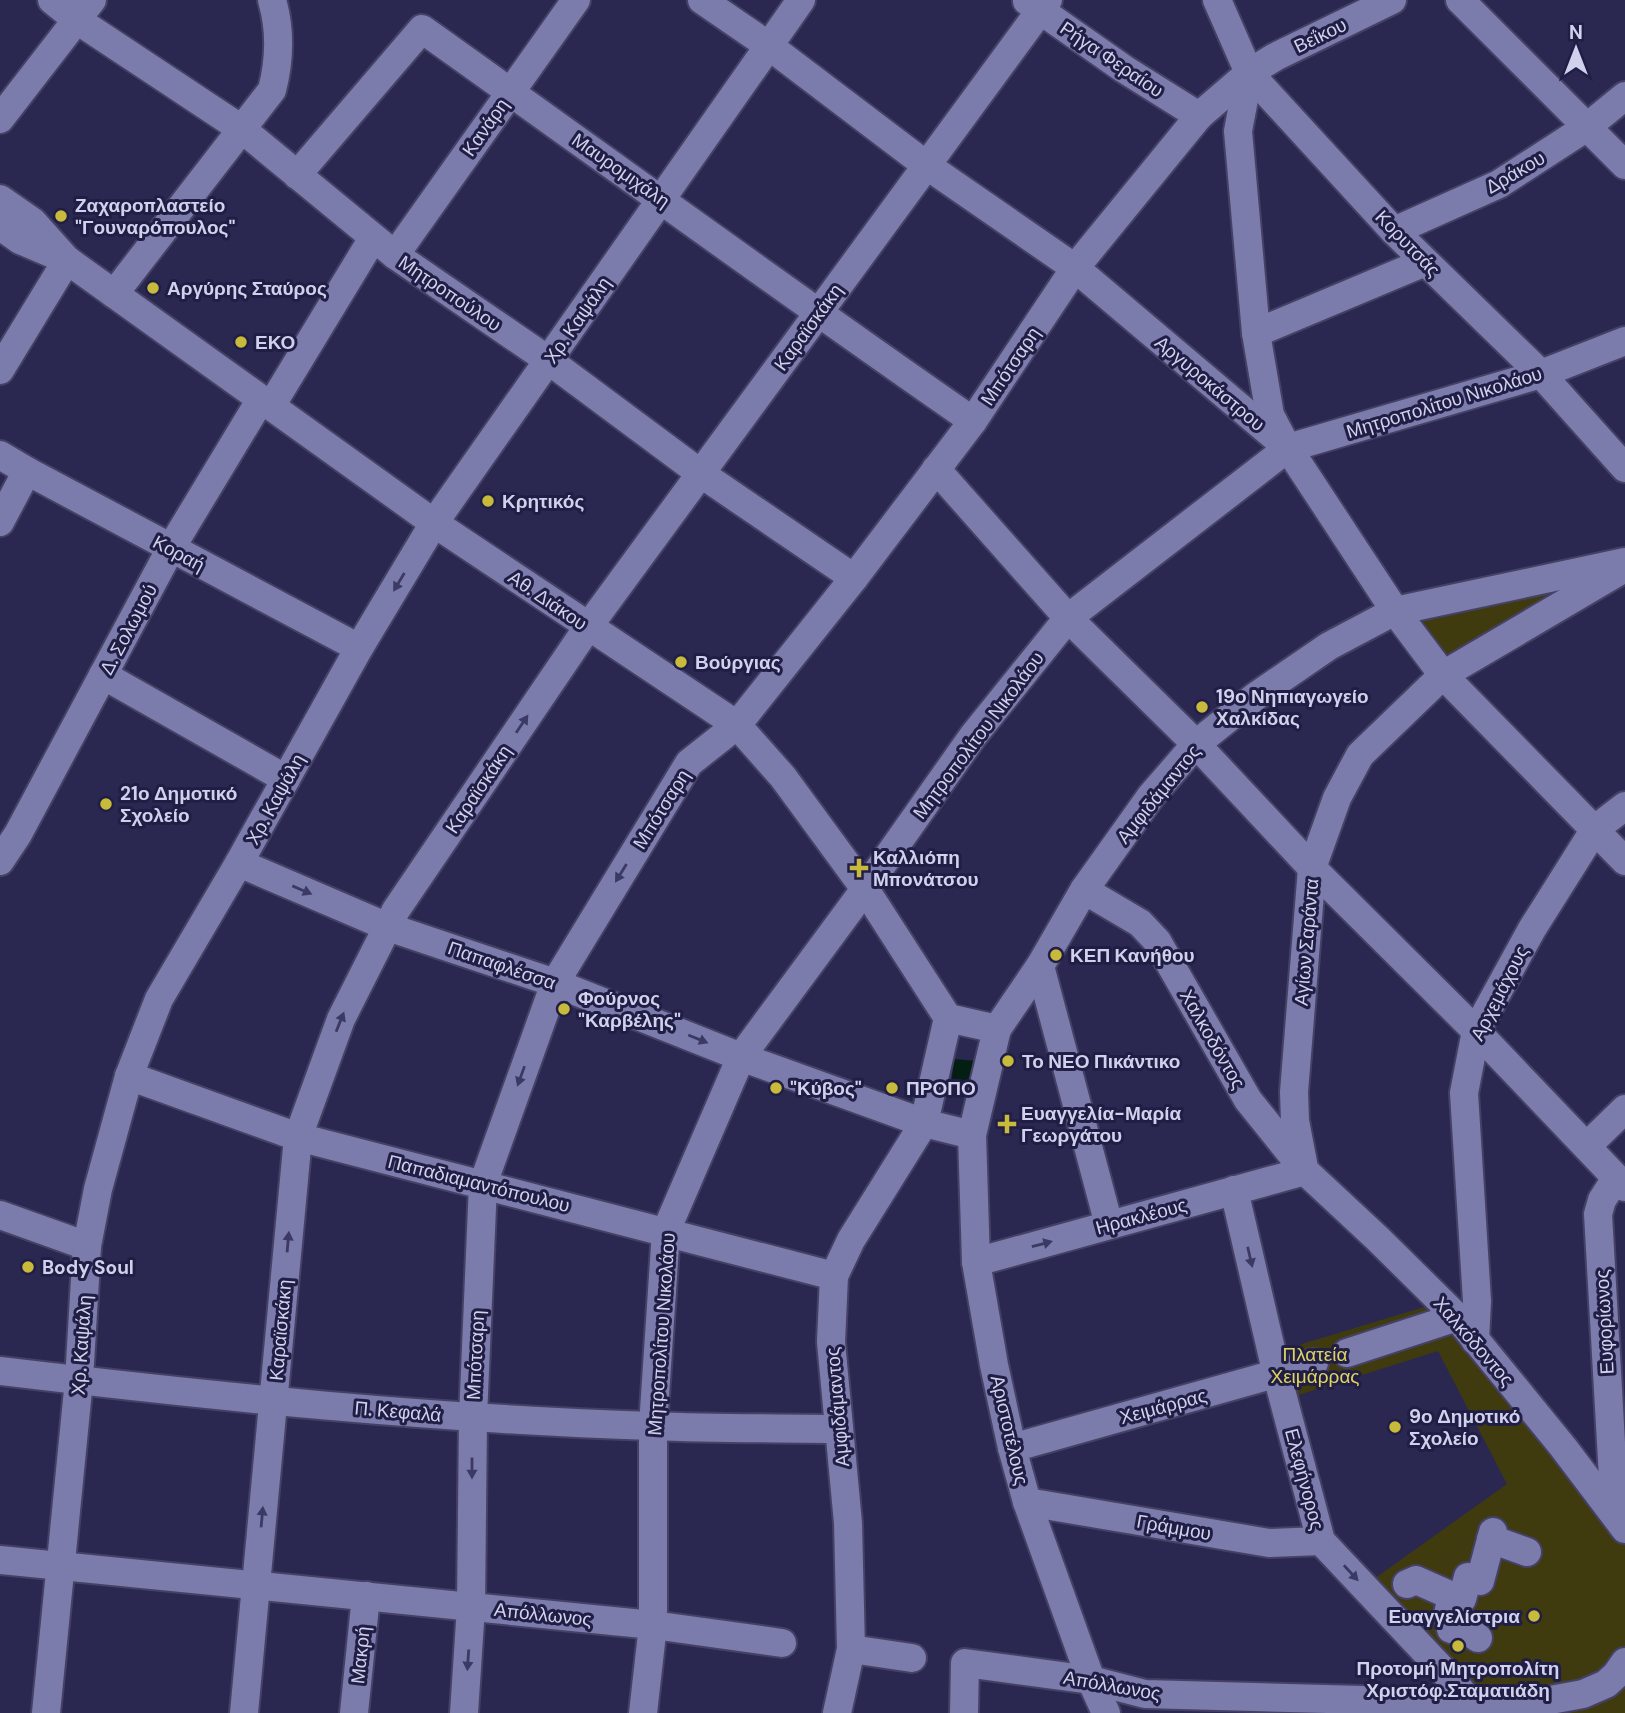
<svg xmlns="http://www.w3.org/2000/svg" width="1625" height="1713" font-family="'DM Sans',sans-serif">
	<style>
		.green { fill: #3f3b0f }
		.water { fill: #031f14 }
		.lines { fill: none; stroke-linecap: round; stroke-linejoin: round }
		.minor-casing { stroke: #454165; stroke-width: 32 }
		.minor { stroke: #7b7bac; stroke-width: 28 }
		.oneway { fill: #3c3a65 }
		.poi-dot { fill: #c8bb3b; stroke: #211e46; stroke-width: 2.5 }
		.labels { text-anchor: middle; stroke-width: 6; stroke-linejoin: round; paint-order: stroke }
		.street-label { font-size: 19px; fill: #d0d1ec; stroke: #211e46 }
		.poi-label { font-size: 19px; font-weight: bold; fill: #d0d1ec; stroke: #211e46; text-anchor: start }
		.park-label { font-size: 19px; fill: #ded363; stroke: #211e46 }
	</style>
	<rect width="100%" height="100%" fill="#2a2851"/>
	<g class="green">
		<path d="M1625,562L1443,675L1395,611Z"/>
		<path d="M1441,1302L1625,1529V1713H1567L1562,1697L1472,1703L1364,1586L1507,1484L1438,1351L1283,1400L1272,1353Z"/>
	</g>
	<path class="water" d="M954,1059L976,1061L971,1098L950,1095Z"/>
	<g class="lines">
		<g class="minor-casing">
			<g id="minor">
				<path d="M52,0L77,20L243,130L395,255L548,360L700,473L854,578"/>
				<path d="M702,0L769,46L926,165L1075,268L1288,448L1395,611L1443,675L1625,861"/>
				<path d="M1217,0L1249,73L1394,231L1541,374L1625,468"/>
				<path d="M1460,0L1625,165"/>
				<path d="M1027,1L1124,69L1199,116"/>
				<path d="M1249,73L1238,131L1256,333L1270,415L1282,438"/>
				<path d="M0,119L92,0"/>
				<path d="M297,175L422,29C606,160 788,293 973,421"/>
				<path d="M0,199L33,222L67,260L434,523L737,725L783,777L865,889L948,1018"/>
				<path d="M0,226L20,240L58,256"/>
				<path d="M1394,231L1499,184L1587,127L1625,96"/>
				<path d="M395,255L576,0"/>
				<path d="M114,294L272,90C280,59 281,31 272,0"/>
				<path d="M1256,333L1425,262"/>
				<path d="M0,370L67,260"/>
				<path d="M271,406L373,238"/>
				<path d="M0,455L27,471L359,648"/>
				<path d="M936,469L1068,618L1196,744L1312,868L1476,1031L1625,1187"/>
				<path d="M0,522L27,471"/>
				<path d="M103,675L286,779"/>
				<path d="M0,861L18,834L171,548L261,399"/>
				<path d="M239,863L388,927L555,983L741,1057L924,1123L851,1240L834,1276L831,1342L848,1523L851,1649L837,1713"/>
				<path d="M1084,890L1140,923L1157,941L1248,1100L1305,1171L1377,1238L1457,1317L1563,1447L1625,1529"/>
				<path d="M1040,966L1109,1225"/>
				<path d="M948,1018L997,1029L972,1135L924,1123Z"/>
				<path d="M997,1029L1040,966L1084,890L1151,796L1196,744L1256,696L1329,646L1395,611L1625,562"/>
				<path d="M129,1076L298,1137L834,1276"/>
				<path d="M972,1135L976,1262L994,1365L1012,1448L1027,1502L1091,1680L1106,1713"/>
				<path d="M1587,1146L1625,1109"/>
				<path d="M1304,1168L1295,1121L1294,1092L1312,868L1337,798L1360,755L1443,675L1618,572"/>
				<path d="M1234,1190L1277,1375L1321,1541L1452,1680L1477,1711"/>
				<path d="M0,1215L87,1246"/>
				<path d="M976,1262L1305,1171"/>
				<path d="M1475,1340L1477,1301L1464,1093L1476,1031L1532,929L1595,829L1625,806"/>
				<path d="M1347,1353L1457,1317"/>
				<path d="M0,1371C217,1397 435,1419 653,1426C715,1429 777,1428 839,1429"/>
				<path d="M1012,1448L1314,1363"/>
				<path d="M1027,1502L1269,1543L1321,1541"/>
				<path d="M1615,1513L1598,1214L1602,1200L1616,1178"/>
				<path d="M1491,1539L1527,1552"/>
				<path d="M0,1560L653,1625L782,1643"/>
				<path d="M1407,1584L1416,1580L1452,1596"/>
				<path d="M1478,1638L1471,1633L1451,1629L1448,1614L1452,1596L1462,1599L1468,1577L1480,1581L1493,1532"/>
				<path d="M851,1649L912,1658"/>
				<path d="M46,1713L79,1380L87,1246L98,1189L129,1076L159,999L239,863L359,648L434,523L801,0"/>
				<path d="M244,1713L298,1137L341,1019L396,910L588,627L1048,0"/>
				<path d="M354,1713L366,1596"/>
				<path d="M464,1713L471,1607L473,1417L483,1184L555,983L689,763L737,725L854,578L973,421L1075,268L1199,116L1249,73L1275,57L1392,0"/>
				<path d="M643,1713L653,1625V1426L666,1231L741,1057L865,889L973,736L1068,618L1288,448L1541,374L1625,341"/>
				<path d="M964,1713L965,1663L1091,1680L1145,1694L1472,1703L1545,1701L1583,1694L1606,1684L1616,1675L1625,1662"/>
			</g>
		</g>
		<use href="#minor" class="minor"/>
	</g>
	<defs><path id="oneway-solid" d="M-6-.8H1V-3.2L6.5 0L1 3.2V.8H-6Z" transform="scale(1.75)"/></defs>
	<g class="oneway">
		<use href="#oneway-solid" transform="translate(399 582) rotate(121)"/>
		<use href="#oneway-solid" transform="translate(522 724) rotate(-56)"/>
		<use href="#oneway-solid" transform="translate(621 873) rotate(122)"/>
		<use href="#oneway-solid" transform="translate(302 890) rotate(23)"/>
		<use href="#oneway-solid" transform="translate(340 1022) rotate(-68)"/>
		<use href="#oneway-solid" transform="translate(698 1039) rotate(22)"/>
		<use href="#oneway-solid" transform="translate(521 1076) rotate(110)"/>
		<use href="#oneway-solid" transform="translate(288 1242) rotate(-85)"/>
		<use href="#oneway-solid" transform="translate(1042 1244) rotate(-15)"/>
		<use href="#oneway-solid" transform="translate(1250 1257) rotate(77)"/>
		<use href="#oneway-solid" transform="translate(472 1468) rotate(90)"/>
		<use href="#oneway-solid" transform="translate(262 1517) rotate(-85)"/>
		<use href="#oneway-solid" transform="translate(1351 1573) rotate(47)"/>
		<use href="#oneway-solid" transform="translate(468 1660) rotate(94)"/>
	</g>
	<g class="poi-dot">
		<circle cx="61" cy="216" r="7"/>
		<circle cx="153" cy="288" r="7"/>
		<circle cx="241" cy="342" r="7"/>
		<circle cx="488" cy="501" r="7"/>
		<circle cx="681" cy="662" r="7"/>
		<circle cx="1202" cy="707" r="7"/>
		<circle cx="106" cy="804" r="7"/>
		<path d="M855.5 857.5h7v7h7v7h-7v7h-7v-7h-7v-7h7z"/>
		<circle cx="1056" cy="955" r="7"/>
		<circle cx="564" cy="1009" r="7"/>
		<circle cx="1008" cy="1061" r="7"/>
		<circle cx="776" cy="1088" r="7"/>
		<circle cx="892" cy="1088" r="7"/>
		<path d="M1003.5 1113.5h7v7h7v7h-7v7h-7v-7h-7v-7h7z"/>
		<circle cx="28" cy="1267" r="7"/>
		<circle cx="1395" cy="1427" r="7"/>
		<circle cx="1534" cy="1616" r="7"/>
		<circle cx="1458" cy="1646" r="7"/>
	</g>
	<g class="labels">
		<g class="street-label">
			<text transform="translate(1320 35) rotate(-26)" y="7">Βεΐκου</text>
			<text transform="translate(1112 59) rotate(34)" y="7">Ρήγα Φεραίου</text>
			<text transform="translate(485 127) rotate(-55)" y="7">Κανάρη</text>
			<text transform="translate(621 170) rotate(35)" y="7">Μαυρομιχάλη</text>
			<text transform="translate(1515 172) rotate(-30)" y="7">Δράκου</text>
			<text transform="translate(1408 243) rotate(46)" y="7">Κορυτσάς</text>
			<text transform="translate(450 293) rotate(34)" y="7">Μητροπούλου</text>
			<text transform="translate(577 320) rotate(-55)" y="7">Χρ. Καψάλη</text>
			<text transform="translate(808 327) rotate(-54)" y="7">Καραϊσκάκη</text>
			<text transform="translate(1010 366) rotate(-56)" y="7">Μπότσαρη</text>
			<text transform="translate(1210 383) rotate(40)" y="7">Αργυροκάστρου</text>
			<text transform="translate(1444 402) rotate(-17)" y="7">Μητροπολίτου Νικολάου</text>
			<text transform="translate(179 553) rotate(28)" y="7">Κοραή</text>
			<text transform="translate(548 600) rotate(34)" y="7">Αθ. Διάκου</text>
			<text transform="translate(128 629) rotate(-62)" y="7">Δ. Σολωμού</text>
			<text transform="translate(978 735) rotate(-53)" y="7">Μητροπολίτου Νικολάου</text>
			<text transform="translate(478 789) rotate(-56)" y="7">Καραϊσκάκη</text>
			<text transform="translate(1158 794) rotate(-51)" y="7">Αμφιδάμαντος</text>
			<text transform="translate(275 799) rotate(-61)" y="7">Χρ. Καψάλη</text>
			<text transform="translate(661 809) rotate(-58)" y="7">Μπότσαρη</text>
			<text transform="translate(1306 942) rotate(-85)" y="7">Αγίων Σαράντα</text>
			<text transform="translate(502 965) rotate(19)" y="7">Παπαφλέσσα</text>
			<text transform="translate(1499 993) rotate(-63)" y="7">Αρχεμάχους</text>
			<text transform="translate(1213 1039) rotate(60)" y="7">Χαλκοδόντος</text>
			<text transform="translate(479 1183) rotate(14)" y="7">Παπαδιαμαντόπουλου</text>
			<text transform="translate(1141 1216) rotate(-15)" y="7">Ηρακλέους</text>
			<text transform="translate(1604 1322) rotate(-93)" y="7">Ευφορίωνος</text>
			<text transform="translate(280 1330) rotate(-85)" y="7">Καραϊσκάκη</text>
			<text transform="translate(661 1334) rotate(-86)" y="7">Μητροπολίτου Νικολάου</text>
			<text transform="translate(1474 1341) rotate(49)" y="7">Χαλκόδοντος</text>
			<text transform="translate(81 1345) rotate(-86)" y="7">Χρ. Καψάλη</text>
			<text transform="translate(475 1355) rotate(-87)" y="7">Μπότσαρη</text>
			<text transform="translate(1163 1406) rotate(-15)" y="7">Χειμάρρας</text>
			<text transform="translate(837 1407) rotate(-95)" y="7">Αμφιδάμαντος</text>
			<text transform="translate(398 1411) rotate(5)" y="7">Π. Κεφαλά</text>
			<text transform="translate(1010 1430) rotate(77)" y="7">Αριστοτέλους</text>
			<text transform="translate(1305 1479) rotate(75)" y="7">Ελεφήνορος</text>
			<text transform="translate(1174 1527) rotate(10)" y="7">Γράμμου</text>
			<text transform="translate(543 1614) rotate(6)" y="7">Απόλλωνος</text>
			<text transform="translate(360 1655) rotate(-84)" y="7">Μακρή</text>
			<text transform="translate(1112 1685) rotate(10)" y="7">Απόλλωνος</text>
		</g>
		<g class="poi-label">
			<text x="75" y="212">Ζαχαροπλαστείο<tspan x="75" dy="22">"Γουναρόπουλος"</tspan></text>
			<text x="167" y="295">Αργύρης Σταύρος</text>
			<text x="255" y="349">ΕΚΟ</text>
			<text x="502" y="508">Κρητικός</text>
			<text x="695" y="669">Βούργιας</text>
			<text x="1216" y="703">19ο Νηπιαγωγείο<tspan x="1216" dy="22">Χαλκίδας</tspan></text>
			<text x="120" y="800">21ο Δημοτικό<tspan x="120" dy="22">Σχολείο</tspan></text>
			<text x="873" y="864">Καλλιόπη<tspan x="873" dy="22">Μπονάτσου</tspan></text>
			<text x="1070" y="962">ΚΕΠ Κανήθου</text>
			<text x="578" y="1005">Φούρνος<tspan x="578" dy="22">"Καρβέλης"</tspan></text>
			<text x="1022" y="1068">Το ΝΕΟ Πικάντικο</text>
			<text x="790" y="1095">"Κύβος"</text>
			<text x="906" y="1095">ΠΡΟΠΟ</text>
			<text x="1021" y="1120">Ευαγγελία-Μαρία<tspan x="1021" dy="22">Γεωργάτου</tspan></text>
			<text x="42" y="1274">Body Soul</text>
			<text x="1409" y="1423">9ο Δημοτικό<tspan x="1409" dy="22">Σχολείο</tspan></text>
			<text x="1520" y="1623" text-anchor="end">Ευαγγελίστρια</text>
			<text x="1458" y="1675" text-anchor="middle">Προτομή Μητροπολίτη<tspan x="1458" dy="22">Χριστόφ.Σταματιάδη</tspan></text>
		</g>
		<g class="park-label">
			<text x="1315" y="1361">Πλατεία<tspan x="1315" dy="22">Χειμάρρας</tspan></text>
		</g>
	</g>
	<g transform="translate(1576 49)" stroke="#211e46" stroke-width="5" paint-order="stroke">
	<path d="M0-5L12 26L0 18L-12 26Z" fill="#d0d1ec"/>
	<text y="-10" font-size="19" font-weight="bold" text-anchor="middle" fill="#d0d1ec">N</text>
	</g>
</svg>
